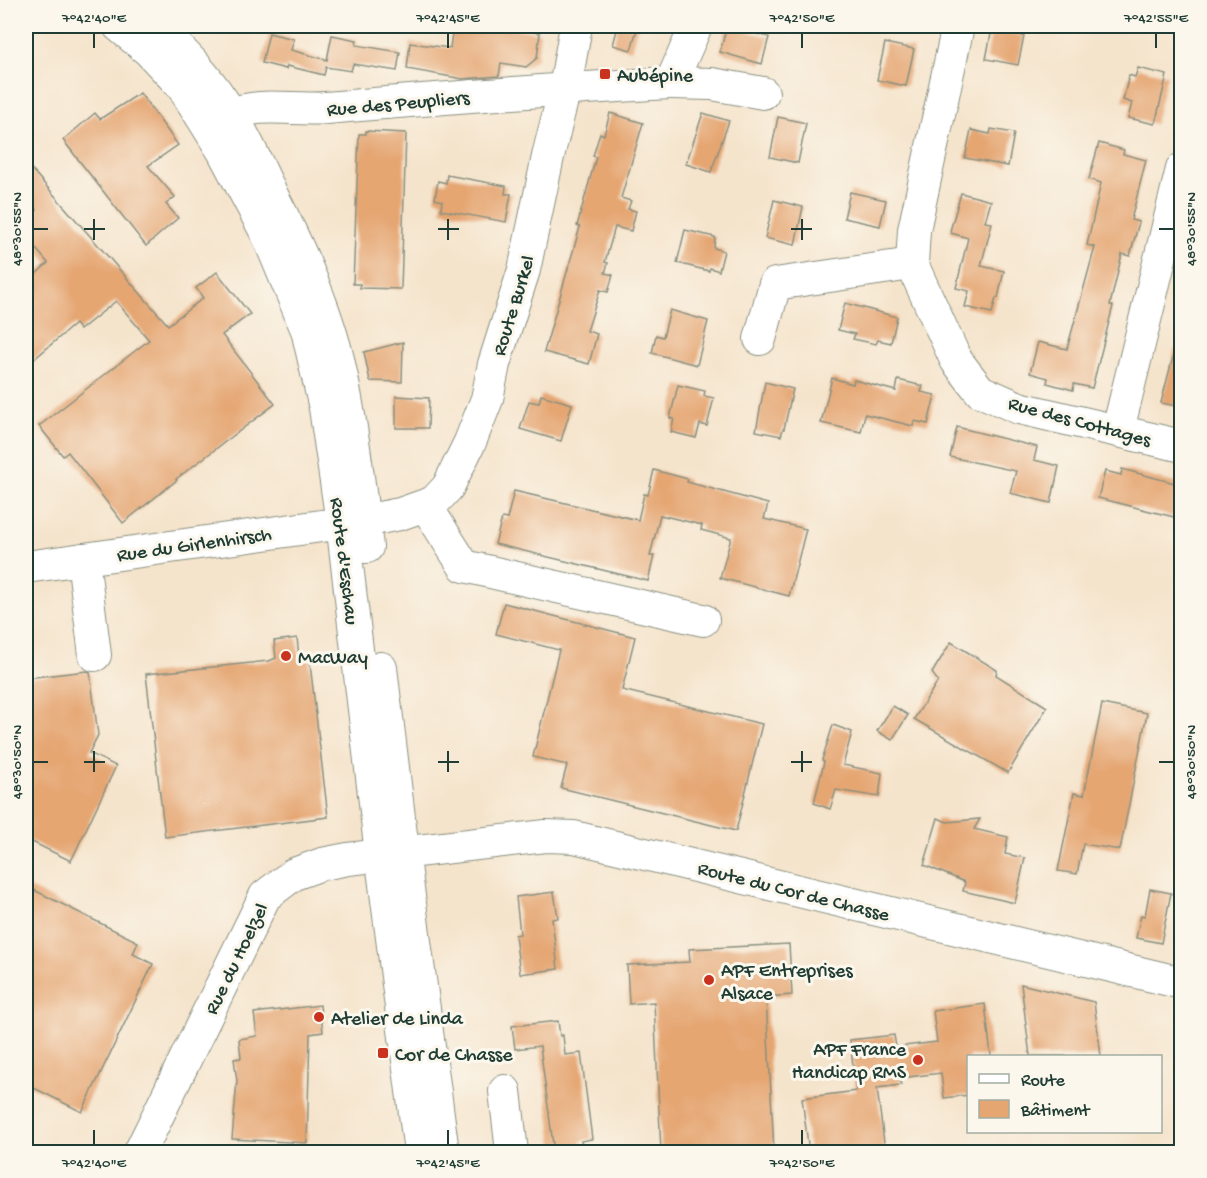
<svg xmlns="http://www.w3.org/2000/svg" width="1207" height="1178" font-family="'Gochi Hand',sans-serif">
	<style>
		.water { fill: #46b6bd; stroke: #327a78; stroke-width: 1.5 }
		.building { fill: #e5a672 }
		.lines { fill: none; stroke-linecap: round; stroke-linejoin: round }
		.minor-casing { stroke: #8a9080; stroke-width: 34 }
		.minor { stroke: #fff; stroke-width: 32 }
		.ticks { fill: none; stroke: #1f3d34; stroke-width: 2 }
		.poi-dot { fill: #c8321e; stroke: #fbf7ec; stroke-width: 2 }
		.labels { text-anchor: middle; stroke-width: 6; stroke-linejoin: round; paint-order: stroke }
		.poi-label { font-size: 20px; fill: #1f3d34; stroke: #fbf7ec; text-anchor: start }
		.street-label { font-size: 20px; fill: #1f3d34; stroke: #fbf7ec }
		.neatline { fill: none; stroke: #1f3d34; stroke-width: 2 }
		.ticks-label { font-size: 15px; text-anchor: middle; fill: #1f3d34 }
	</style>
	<rect width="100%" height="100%" fill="#fbf7ec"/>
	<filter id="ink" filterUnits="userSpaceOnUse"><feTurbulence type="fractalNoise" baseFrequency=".0167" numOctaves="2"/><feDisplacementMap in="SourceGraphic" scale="12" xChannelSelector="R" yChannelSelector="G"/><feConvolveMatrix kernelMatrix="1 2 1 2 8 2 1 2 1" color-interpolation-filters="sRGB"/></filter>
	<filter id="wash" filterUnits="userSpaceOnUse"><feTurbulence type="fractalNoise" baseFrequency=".008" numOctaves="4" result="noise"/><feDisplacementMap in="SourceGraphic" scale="24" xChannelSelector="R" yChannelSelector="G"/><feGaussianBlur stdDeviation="1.35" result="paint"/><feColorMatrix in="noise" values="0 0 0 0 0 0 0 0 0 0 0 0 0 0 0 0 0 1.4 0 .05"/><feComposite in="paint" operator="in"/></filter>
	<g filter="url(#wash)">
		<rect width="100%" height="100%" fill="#f5e4cc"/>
		<path class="water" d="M1179,642H1182L1181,721L1174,714L1172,702L1175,685L1173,665Z"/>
		<g id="blocks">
			<g class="building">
				<path d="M453,26H499L540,33L537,58L526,67L501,63L499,76L463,79L407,69L410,43L450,48Z"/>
				<path d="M618,26H638L631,50L613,45Z"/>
				<path d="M727,26L769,37L762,64L720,52Z"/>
				<path d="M992,29L1024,36L1018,65L986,59Z"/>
				<path d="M269,33L294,39L291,50L327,60L332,35L357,40L356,45L400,52L397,71L353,64L351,71L326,67L324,75L287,66L286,69L262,63Z"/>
				<path d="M885,43L914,49L906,86L877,80Z"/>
				<path d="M1138,68L1167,75L1155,124L1128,118L1132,103L1123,100L1129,75L1135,77Z"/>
				<path d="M140,93L178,145L148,166L175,197L166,204L178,218L146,246L63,140L95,113L100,119Z"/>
				<path d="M610,113L643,123L621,198L631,201L628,209L636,211L631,231L615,227L605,262L608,263L605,273L613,275L608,292L600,290L587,331L597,334L589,364L544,352L580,227L577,226L596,157L593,156L600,133L604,135Z"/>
				<path d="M703,113L729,121L711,172L686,164Z"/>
				<path d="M778,117L806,123L798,163L770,157Z"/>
				<path d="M991,129L1014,133L1008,166L965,158L971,130L990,134Z"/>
				<path d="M366,131L406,133L401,289L360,288V284H353L359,134H366Z"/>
				<path d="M1099,143L1124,150L1123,154L1146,160L1131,220L1139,222L1130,256L1122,254L1110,305L1113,306L1092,388L1074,384L1073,390L1047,383L1048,378L1030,373L1038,342L1067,349L1095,247L1087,245L1101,183L1089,179Z"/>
				<path d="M26,163L168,325L203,298L196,288L217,272L250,314L222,335L275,404L176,479L177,480L123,523L68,452L63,456L39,426L149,340L116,301L80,330L75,324L26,366V283L48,263L26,237V219L37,210L26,197Z"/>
				<path d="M447,175L506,186L505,194H511L506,222L441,210L442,201L435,199L438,181L446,183Z"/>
				<path d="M850,192L886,200L880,226L844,218Z"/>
				<path d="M961,193L991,201L985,222L992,223L981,266L1004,271L998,298H996L992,313L965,307L969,291L956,288L968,238L951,233L950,231Z"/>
				<path d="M774,200L803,207L795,245L765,238Z"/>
				<path d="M685,230L715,237L714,248L724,251L719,271L710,268L709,271L677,263Z"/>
				<path d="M845,303L897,317L891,343L878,340L876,344L853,339L855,334L838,330Z"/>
				<path d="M670,310L708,321L697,365L652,353L656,335L663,337Z"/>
				<path d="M403,342L402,382L370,381L364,352Z"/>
				<path d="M1175,349L1182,350V407L1161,403Z"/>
				<path d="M832,378L853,384L854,380L896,391L898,380L923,386L921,392L935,395L928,424L914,421L913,426L865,414L861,432L821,423Z"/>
				<path d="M765,382L793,389L784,429H783L781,436L756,431Z"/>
				<path d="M678,385L705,391L704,396L714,398L707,426L700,424L696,438L671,432L674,419L670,418Z"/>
				<path d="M541,395L572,404L561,441L520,429L529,401L539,403Z"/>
				<path d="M396,396L429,398L428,428H396Z"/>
				<path d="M957,427L1037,447L1034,460L1059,466L1051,503L1010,493L1016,471L950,457Z"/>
				<path d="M1122,469L1182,485V519L1098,498L1105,471L1121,475Z"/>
				<path d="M654,470L688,479L687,482L768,504L764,519L806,529L789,596L720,578L731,538L701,530L702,525L660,515L650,556H654L648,581L495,544L502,518L507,519L514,491L638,520L644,494L648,495Z"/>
				<path d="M504,603L635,637L622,690L762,724L736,831L561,788L567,765L533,757L559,650L496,634Z"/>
				<path d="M297,638L299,656L309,655L328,817L165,837L146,674L269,661L276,658L274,641Z"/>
				<path d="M951,642L997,670L996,675L1047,707L1008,773L914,719L938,681L932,673Z"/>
				<path d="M87,671L90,672L98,735L89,753L116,766L71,861L26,839V678Z"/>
				<path d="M1102,704L1147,713L1120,850L1083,844L1077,874L1058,871L1074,793L1084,795Z"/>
				<path d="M893,706L908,715L892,740L877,731Z"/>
				<path d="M833,725L852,732L843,765L882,773L879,797L836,790L830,809L814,803L824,762L822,760Z"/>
				<path d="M938,818L947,822L980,819L974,829L1008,837L1005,854L1025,858L1015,903L963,891L965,882L924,865Z"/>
				<path d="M26,886L138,942L133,954L153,964L82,1112L26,1084Z"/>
				<path d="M1150,889L1171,893L1161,943L1136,938L1141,915L1145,916Z"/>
				<path d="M554,892L558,918L552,919L558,969L520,974L515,935L520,934L516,897Z"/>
				<path d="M789,944L792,995L766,997L774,1152H661L654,1002L629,1004L627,965L690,962L689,949Z"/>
				<path d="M1021,984L1094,1002L1101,1056H1030Z"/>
				<path d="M985,1004L991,1056H969V1095L944,1098L941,1073L900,1078L901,1085L877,1088L885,1150L866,1152H809L802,1098L856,1091L850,1040L894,1035L896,1047L937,1042L933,1011Z"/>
				<path d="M320,1005L323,1032L310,1034L307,1143L232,1139L237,1081L234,1059L241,1058L239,1039L257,1036L254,1013Z"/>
				<path d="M558,1021L560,1036L563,1035L565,1055L581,1053L592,1139L581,1141L582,1152H554L540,1046L515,1049L512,1026Z"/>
			</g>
		</g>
	</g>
	<g filter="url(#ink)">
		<use href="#blocks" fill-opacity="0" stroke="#8a9080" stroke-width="1.5"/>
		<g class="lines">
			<g class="minor-casing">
				<g id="minor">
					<path d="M119,26L149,51L183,87L223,151L268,236L307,330L325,408L342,522L381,854L420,1152"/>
					<path d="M154,26C183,50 211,81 231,114C247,140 259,168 272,195C299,247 324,302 338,359C352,421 359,484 367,547"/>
					<path d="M958,26L914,230L912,264L956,360L980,391L1019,408L1182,446"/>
					<path d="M671,83L712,84L763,93"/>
					<path d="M231,114C260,102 295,111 326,108C441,98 556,89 671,83L696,26"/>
					<path d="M760,339L775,284L912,264"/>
					<path d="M1118,430L1182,169"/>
					<path d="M426,506L464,566L703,620"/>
					<path d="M83,559L95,655"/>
					<path d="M26,567L379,518L400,514L434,502L448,487L470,442L487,399L494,364L524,270L549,152L565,88L576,26"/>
					<path d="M381,668L403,851L443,1152"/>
					<path d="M505,1091L512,1152"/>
					<path d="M140,1152L265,896L294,874L322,864L348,859L546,836L574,837L1182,983"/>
				</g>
			</g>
			<use href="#minor" class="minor"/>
		</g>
	</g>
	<path class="ticks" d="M94,33V48M448,33V48M802,33V48M1156,33V48M94,219V240M448,219V240M802,219V240M33,229H48M84,229H105M438,229H459M791,229H812M1159,229H1174M94,751V772M448,751V772M802,751V772M33,762H48M84,762H105M438,762H459M791,762H812M1159,762H1174M94,1130V1145M448,1130V1145M802,1130V1145"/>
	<g class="poi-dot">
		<rect x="599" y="68" width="12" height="12" rx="3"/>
		<circle cx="286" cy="656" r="6"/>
		<circle cx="709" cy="980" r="6"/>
		<circle cx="319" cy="1017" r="6"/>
		<rect x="377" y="1047" width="12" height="12" rx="3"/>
		<circle cx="918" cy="1060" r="6"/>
	</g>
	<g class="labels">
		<g class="poi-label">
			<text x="617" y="81">Aubépine</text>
			<text x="298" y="663">MacWay</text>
			<text x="721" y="976">APF Entreprises<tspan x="721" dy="23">Alsace</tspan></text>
			<text x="331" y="1024">Atelier de Linda</text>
			<text x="906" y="1055" text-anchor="end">APF France<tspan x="906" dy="23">Handicap RMS</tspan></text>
			<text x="395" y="1060">Cor de Chasse</text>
		</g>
		<g class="street-label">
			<text transform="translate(398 102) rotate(-5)" y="7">Rue des Peupliers</text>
			<text transform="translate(512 305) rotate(-73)" y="7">Route Burkel</text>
			<text transform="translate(1080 420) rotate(15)" y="7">Rue des Cottages</text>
			<text transform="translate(194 543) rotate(-8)" y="7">Rue du Girlenhirsch</text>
			<text transform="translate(346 561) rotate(83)" y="7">Route d'Eschau</text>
			<text transform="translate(794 890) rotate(14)" y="7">Route du Cor de Chasse</text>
			<text transform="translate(235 958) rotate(-64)" y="7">Rue du Hoelzel</text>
		</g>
	</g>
	<rect width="1207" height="1178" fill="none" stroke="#fbf7ec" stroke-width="66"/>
	<rect x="967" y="1055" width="195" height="78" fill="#fbf7ec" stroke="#a3ada2" stroke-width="1.5"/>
	<rect x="979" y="1074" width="30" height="9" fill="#ffffff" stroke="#a3ada2" stroke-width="1.5"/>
	<text x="1021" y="1085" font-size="18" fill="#1f3d34">Route</text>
	<rect x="979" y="1100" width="30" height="18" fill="#e5a672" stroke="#a3ada2" stroke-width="1.5"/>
	<text x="1021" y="1115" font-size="18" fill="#1f3d34">Bâtiment</text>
	<rect x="33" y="33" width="1141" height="1112" class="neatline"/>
	<g class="ticks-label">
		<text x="94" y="22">7°42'40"E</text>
		<text x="448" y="22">7°42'45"E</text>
		<text x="802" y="22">7°42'50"E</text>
		<text x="1156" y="22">7°42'55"E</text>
		<text transform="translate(16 229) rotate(-90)" y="5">48°30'55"N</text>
		<text transform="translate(1190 229) rotate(-90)" y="5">48°30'55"N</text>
		<text transform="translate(16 762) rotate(-90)" y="5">48°30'50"N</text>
		<text transform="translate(1190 762) rotate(-90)" y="5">48°30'50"N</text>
		<text x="94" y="1167">7°42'40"E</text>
		<text x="448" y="1167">7°42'45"E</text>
		<text x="802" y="1167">7°42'50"E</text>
	</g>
</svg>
